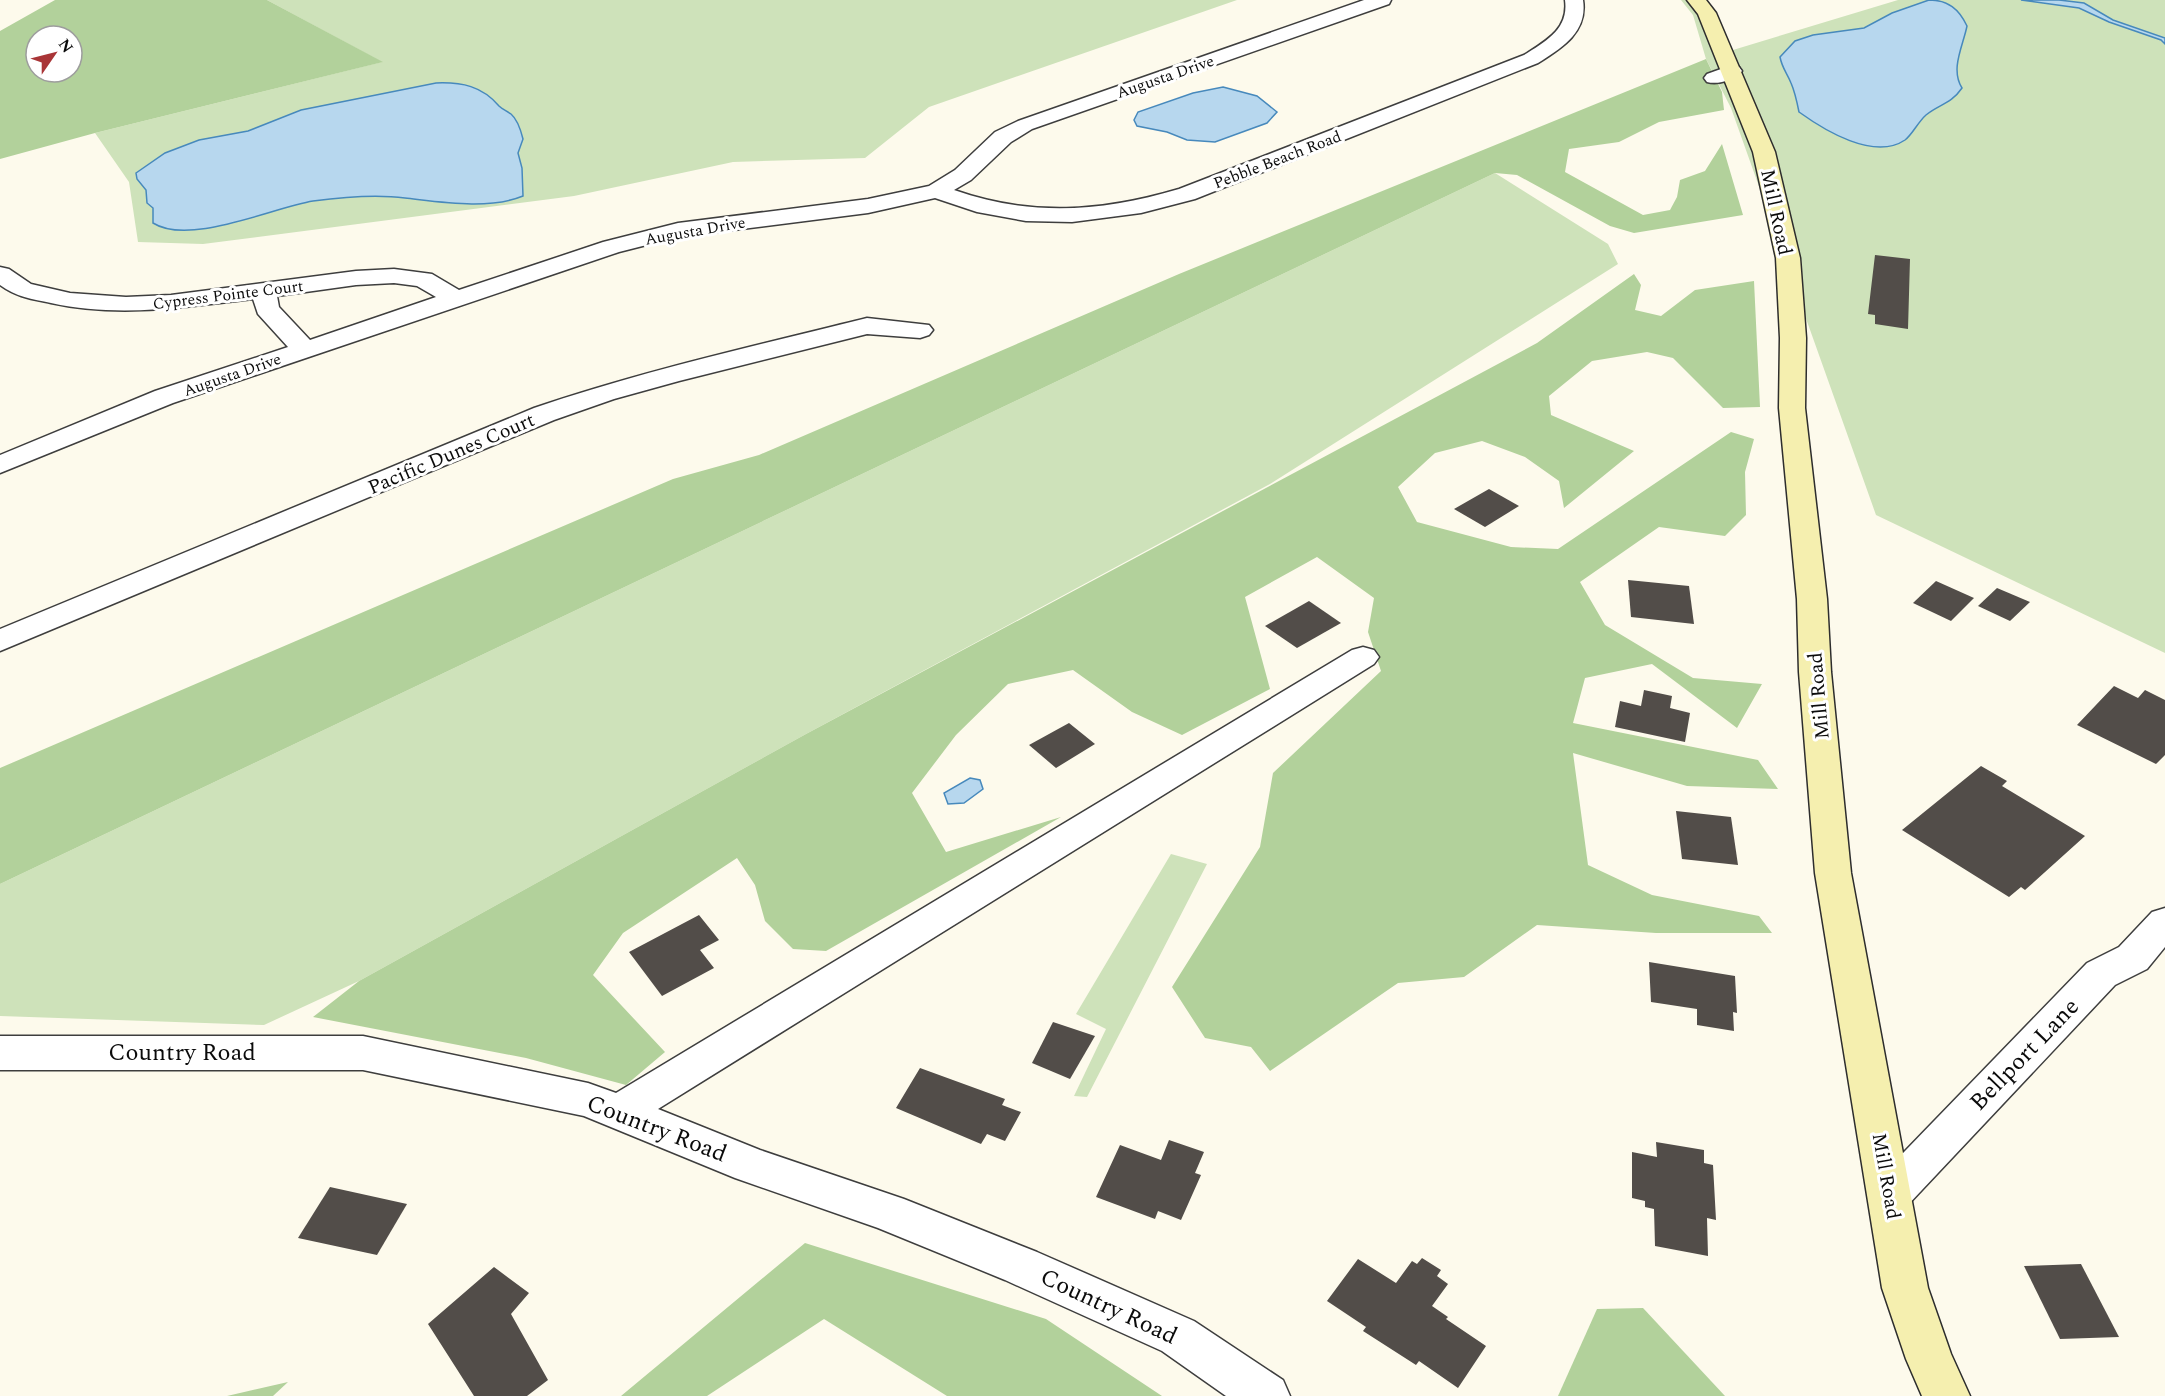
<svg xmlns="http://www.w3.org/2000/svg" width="2165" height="1396" font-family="Spectral,serif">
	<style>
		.green { fill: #cee2ba }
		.forest { fill: #b2d19b; fill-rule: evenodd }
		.water { fill: #b7d7ee; stroke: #4789bc; stroke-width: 1.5 }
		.building { fill: #524d49 }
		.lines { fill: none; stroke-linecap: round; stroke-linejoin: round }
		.street-casing { stroke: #3e3e3e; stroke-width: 3 }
		.secondary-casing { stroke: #2d2d2d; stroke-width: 3 }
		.street { fill: #fff; fill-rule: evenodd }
		.secondary { fill: #f5efaf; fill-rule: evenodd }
		.labels { text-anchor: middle; stroke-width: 6; stroke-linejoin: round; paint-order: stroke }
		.far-street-label { font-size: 16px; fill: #0b0b0b; stroke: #fff }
		.street-label { font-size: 20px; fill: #0b0b0b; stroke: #fff }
		.near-street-label { font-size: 24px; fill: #0b0b0b; stroke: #fff }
	</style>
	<rect width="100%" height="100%" fill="#fdfaec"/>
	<g class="green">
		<path d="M267,0H1237L929,107L865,158L733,162L574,196L203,244L138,242L129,182L95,133L382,62Z"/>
		<path d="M1681,0H1701L1733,50L1898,0H2165V653L1876,515L1731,108L1706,59L1693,15Z"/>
		<path d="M1495,173L1608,244L1618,264L1270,484L806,734L359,981L264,1025L0,1016V884Z"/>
		<path d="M1171,854L1207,864L1087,1097L1074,1096L1106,1029L1076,1014Z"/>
	</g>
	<g class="forest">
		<path d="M55,0H267L383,62L95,133L0,159V31ZM36,36H72V72H36Z"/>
		<path d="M1706,59L1722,92L1724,110L1659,122L1619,142L1569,149L1565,172L1643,215L1670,210L1677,197L1680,180L1705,171L1722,144L1743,215L1634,233L1610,226L1517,175L1495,173L0,884V768L673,479L759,455L1179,274Z"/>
		<path d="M1634,274L1641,285L1635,310L1661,316L1695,290L1754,281L1760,407L1723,408L1673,358L1647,352L1592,361L1549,396L1551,415L1634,451L1564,508L1559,481L1525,457L1482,441L1435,453L1398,487L1417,522L1511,547L1558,549L1731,432L1754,439L1745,472L1746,515L1725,536L1659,527L1580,582L1605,625L1693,678L1762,684L1737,728L1652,664L1585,678L1573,723L1758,760L1778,789L1687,786L1573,753L1588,865L1652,895L1759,916L1772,933H1656L1537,925L1464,977L1398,983L1270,1071L1251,1047L1205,1038L1172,987L1260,847L1273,773L1381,671L1368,632L1374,598L1317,557L1245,597L1270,689L1182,735L1132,712L1073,670L1008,684L956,735L912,793L946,852L1061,817L826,951L793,949L765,921L755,885L737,858L623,933L593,975L665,1052L626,1085L526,1058L313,1017L359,981L806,734L1537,343Z"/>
		<path d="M805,1243L1046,1319L1162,1396H947L824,1319L707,1396H621Z"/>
		<path d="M1643,1308L1725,1396H1558L1597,1309Z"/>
		<path d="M288,1382L273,1396H227Z"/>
	</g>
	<g class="water">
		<path d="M1929,0C1948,0 1959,9 1967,26C1963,46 1950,69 1962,88C1951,104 1940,104 1926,115C1918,122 1912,135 1905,140C1874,161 1824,130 1799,112C1797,102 1795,92 1791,83C1787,73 1782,68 1780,57L1795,41L1813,35L1864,28L1892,13Z"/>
		<path d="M2021,0H2059L2084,3L2113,20L2165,38V44L2161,40L2109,22L2079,8Z"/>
		<path d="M436,83C462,82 482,86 499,106C502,109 507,111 511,114C517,119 521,131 523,139L518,153L522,168L523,196C489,210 441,202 405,198C375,194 343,197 313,201C272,208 189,246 153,223V208L147,203L146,190L137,179L136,173L165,153L199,140L248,131L301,110Z"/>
		<path d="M1223,87L1257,96L1277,112L1267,123L1215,142L1187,140L1167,132L1137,126L1134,120L1138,112L1193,93Z"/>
		<path d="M970,778L980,780L983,789L964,803L948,804L944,793Z"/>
	</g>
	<g class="building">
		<path d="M1875,255L1910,259L1908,329L1875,324V315L1868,314Z"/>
		<path d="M1489,489L1519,506L1485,527L1454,509Z"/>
		<path d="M1628,580L1689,586L1694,624L1631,617Z"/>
		<path d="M1936,581L1974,598L1951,621L1913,603Z"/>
		<path d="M1997,588L2030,602L2010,621L1978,606Z"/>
		<path d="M1309,601L1341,623L1297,648L1265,626Z"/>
		<path d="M2114,686L2138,698L2145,690L2165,700V755L2156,764L2077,725Z"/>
		<path d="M1644,690L1672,696L1670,708L1690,713L1685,742L1615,727L1620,701L1641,706Z"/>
		<path d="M1069,723L1095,744L1056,768L1029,745Z"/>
		<path d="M1981,766L2007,781L2002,786L2085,836L2025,890L2021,887L2009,897L1902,830Z"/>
		<path d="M1676,811L1731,817L1738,865L1682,859Z"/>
		<path d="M699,915L719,940L700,950L714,968L662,996L629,952Z"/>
		<path d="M1649,962L1735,976L1737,1013L1733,1012L1734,1031L1697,1025V1009L1651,1002Z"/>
		<path d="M1053,1022L1095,1036L1070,1079L1032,1063Z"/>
		<path d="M920,1068L1005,1099L1002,1105L1021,1112L1005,1141L987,1134L981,1144L896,1108Z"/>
		<path d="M1169,1140L1204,1152L1195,1173L1201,1175L1181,1220L1158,1211L1155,1219L1096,1197L1120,1145L1161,1160Z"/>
		<path d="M1656,1142L1704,1150V1163L1713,1165L1716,1220L1707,1218L1708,1256L1655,1246L1654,1209L1645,1207V1201L1632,1198V1152L1657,1157Z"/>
		<path d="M330,1187L407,1204L377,1255L298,1238Z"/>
		<path d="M1422,1258L1441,1270L1437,1276L1448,1284L1432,1306L1448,1317L1446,1319L1486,1346L1458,1388L1419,1361L1416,1365L1363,1331L1366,1327L1327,1301L1358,1259L1396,1283L1412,1261L1417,1264Z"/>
		<path d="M2081,1264L2119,1337L2060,1339L2024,1266Z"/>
		<path d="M494,1267L529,1293L511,1314L548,1380L527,1396H474L428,1324Z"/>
	</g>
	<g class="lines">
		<g class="street-casing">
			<g id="street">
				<path d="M1364,0H1391L1389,4L1032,129L1011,142L971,180L954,190C1031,217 1101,212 1179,189L1524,55C1546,41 1569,29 1565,0H1583C1588,32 1562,48 1538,63L1195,199L1141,213L1072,222L1026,221L977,212L935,198L868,213L678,237L619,252L173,403L0,473V455L155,391L288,347L258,314L253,299C186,307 119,318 51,303C32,299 16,297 0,285V267L9,269L31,284L70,293L126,297L171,295L356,271L394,269L432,274L459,290L603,242L678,223L868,199L929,186L955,170L995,132L1018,121ZM394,283L417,286L436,297L310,340L279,307L277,296L356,285Z"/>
				<path d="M1732,65L1739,67L1742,71C1735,80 1718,85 1707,82L1704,78L1707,74Z"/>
				<path d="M867,318L929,325L933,330L929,335L920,338L867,334L679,381L614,399L554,420L0,651V629L534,408C643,371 755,346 867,318Z"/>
				<path d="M1363,647L1374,650L1379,657L1374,664L658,1109L760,1150L904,1199L1037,1252L1194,1321L1283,1380L1290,1396H1226L1162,1351L1005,1280L878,1228L735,1178L584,1116L363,1070H0V1036H363L588,1083L616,1093L1352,650Z"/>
				<path d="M2165,908V947L2147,969L2115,985L1905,1208L1890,1214L1875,1208L1868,1195L1875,1182L2087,963L2119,947L2152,912Z"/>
			</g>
		</g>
		<g class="secondary-casing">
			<path id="secondary" d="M1687,0H1706L1716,13L1775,152L1800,258L1806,338L1805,408L1827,599L1831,672L1851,873L1928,1288L1951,1354L1970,1396H1922L1906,1359L1882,1288L1815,873L1799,672L1797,599L1779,408L1780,338L1776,258L1753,152L1698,14Z"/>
		</g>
		<use href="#street" class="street"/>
		<use href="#secondary" class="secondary"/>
	</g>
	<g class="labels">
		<g class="far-street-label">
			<text transform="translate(1165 76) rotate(-19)" y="6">Augusta Drive</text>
			<text transform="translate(1277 159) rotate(-21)" y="6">Pebble Beach Road</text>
			<text transform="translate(695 230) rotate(-10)" y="6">Augusta Drive</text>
			<text transform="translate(228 294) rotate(-7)" y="6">Cypress Pointe Court</text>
			<text transform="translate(232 374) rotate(-19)" y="6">Augusta Drive</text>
		</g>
		<g class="street-label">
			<text transform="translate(1777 212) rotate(78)" y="7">Mill Road</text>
			<text transform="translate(451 453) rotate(-23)" y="7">Pacific Dunes Court</text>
			<text transform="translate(1818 696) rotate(-95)" y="7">Mill Road</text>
			<text transform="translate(1887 1176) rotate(80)" y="7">Mill Road</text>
		</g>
		<g class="near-street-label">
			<text x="182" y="1060">Country Road</text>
			<text transform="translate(2024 1054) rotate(-46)" y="8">Bellport Lane</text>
			<text transform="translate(657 1128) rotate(21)" y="8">Country Road</text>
			<text transform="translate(1109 1306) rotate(25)" y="8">Country Road</text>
		</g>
	</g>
	<g transform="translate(54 54) rotate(55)"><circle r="28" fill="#ffffff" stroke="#9d9d9d" stroke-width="1.5"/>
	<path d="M0-4.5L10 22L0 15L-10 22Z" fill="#a93537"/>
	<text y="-9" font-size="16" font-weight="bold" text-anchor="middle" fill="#0b0b0b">N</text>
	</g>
</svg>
